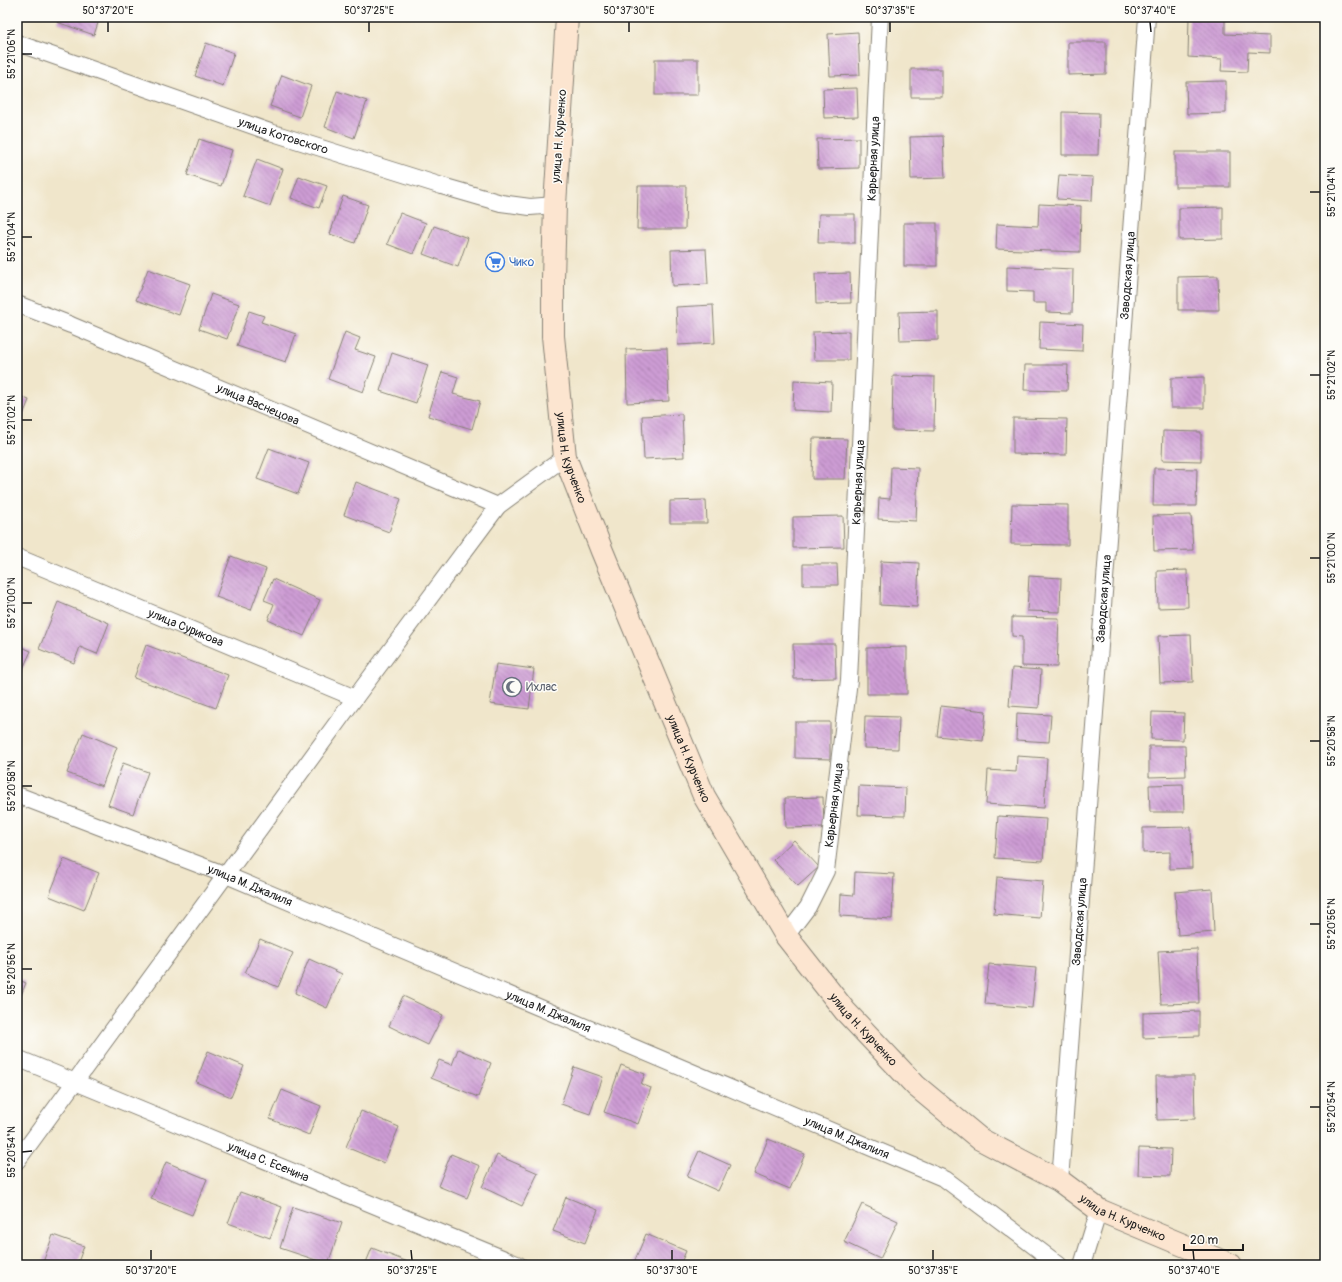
<svg xmlns="http://www.w3.org/2000/svg" width="1342" height="1282" font-family="Pangolin,sans-serif">
	<style>
		.building { fill: url(#building-back-hatch) }
		.lines { fill: none; stroke-linecap: round; stroke-linejoin: round }
		.minor-casing { stroke: #868174; stroke-width: 18 }
		.secondary-casing { stroke: #868174; stroke-width: 24 }
		.minor { stroke: #fff; stroke-width: 16 }
		.secondary { stroke: #fce5d0; stroke-width: 22 }
		.ticks { fill: none; stroke: #1c1c1c; stroke-width: 1.5 }
		.labels { text-anchor: middle; stroke-width: 3; stroke-linejoin: round; paint-order: stroke }
		.street-label { font-size: 12px; fill: #1c1c1c; stroke: #fdfcf7 }
		.shop-label { font-size: 12px; fill: #366cbe; stroke: #fdfcf7; text-anchor: start }
		.worship-label { font-size: 12px; fill: #5b616d; stroke: #fdfcf7; text-anchor: start }
		.neatline { fill: none; stroke: #1c1c1c; stroke-width: 1.5 }
		.ticks-label { font-size: 10px; text-anchor: middle; fill: #1c1c1c }
	</style>
	<defs>
		<pattern id="building-back-hatch" width="6" height="6" patternUnits="userSpaceOnUse"><rect width="6" height="6" fill="#cd9cd4"/><path d="M-1 5l2 2M0 0l6 6M5-1l2 2" fill="none" stroke="#a67eab"/></pattern>
	</defs>
	<rect width="100%" height="100%" fill="#fdfcf7"/>
	<filter id="ink" filterUnits="userSpaceOnUse"><feTurbulence type="fractalNoise" baseFrequency=".025" numOctaves="2"/><feDisplacementMap in="SourceGraphic" scale="8" xChannelSelector="R" yChannelSelector="G"/><feConvolveMatrix kernelMatrix="1 2 1 2 8 2 1 2 1" color-interpolation-filters="sRGB"/></filter>
	<filter id="wash" filterUnits="userSpaceOnUse"><feTurbulence type="fractalNoise" baseFrequency=".012" numOctaves="4" result="noise"/><feDisplacementMap in="SourceGraphic" scale="16" xChannelSelector="R" yChannelSelector="G"/><feGaussianBlur stdDeviation="0.9" result="paint"/><feColorMatrix in="noise" values="0 0 0 0 0 0 0 0 0 0 0 0 0 0 0 0 0 1.4 0 .05"/><feComposite in="paint" operator="in"/></filter>
	<g filter="url(#wash)">
		<rect width="100%" height="100%" fill="#f0e6cb"/>
		<g id="blocks">
			<g class="building">
				<path d="M59,17H100L94,35L57,22Z"/>
				<path d="M1189,17H1225V34L1270,36V53L1248,52L1247,72L1221,71L1222,59L1188,57Z"/>
				<rect x="1231" y="17" width="46" height="2"/>
				<path d="M858,32L860,75L830,76L828,34Z"/>
				<path d="M1068,42H1106V74L1068,75Z"/>
				<path d="M206,43L234,53L223,86L195,76Z"/>
				<rect x="655" y="59" width="43" height="36"/>
				<rect x="911" y="69" width="31" height="28"/>
				<path d="M282,75L311,86L300,117L270,106Z"/>
				<path d="M1226,81V113L1187,114L1186,82Z"/>
				<path d="M857,88L858,117L824,118L823,89Z"/>
				<path d="M337,91L367,101L354,138L325,127Z"/>
				<path d="M1062,112L1099,113L1098,155H1062Z"/>
				<path d="M943,136L945,178L911,179L910,137Z"/>
				<path d="M859,138V168L818,169L817,139Z"/>
				<path d="M199,139L232,150L221,186L187,175Z"/>
				<rect x="1175" y="152" width="55" height="35"/>
				<path d="M257,159L283,169L270,206L243,196Z"/>
				<path d="M1059,175L1093,177L1092,201L1057,199Z"/>
				<path d="M299,176L327,186L319,208L291,198Z"/>
				<path d="M638,186H686L685,229H637Z"/>
				<path d="M343,196L368,205L355,243L330,234Z"/>
				<path d="M1039,204L1081,206L1080,252L996,249L997,224L1038,226Z"/>
				<path d="M1223,207V239L1179,240V208Z"/>
				<path d="M400,213L426,223L413,254L387,244Z"/>
				<path d="M819,214H855V243H818Z"/>
				<rect x="904" y="223" width="33" height="43"/>
				<path d="M434,226L468,238L458,267L423,254Z"/>
				<path d="M706,249L708,284L672,286L671,250Z"/>
				<path d="M1007,266L1073,269L1072,313L1046,312V303H1033V292L1007,291Z"/>
				<path d="M148,269L190,284L179,315L136,300Z"/>
				<path d="M850,273L851,303L816,304L815,274Z"/>
				<path d="M1218,276L1219,310H1178V277Z"/>
				<path d="M211,294L239,304L227,339L199,329Z"/>
				<path d="M713,305L715,343L678,345L676,307Z"/>
				<path d="M249,311L264,316L261,322L296,334L286,362L237,346Z"/>
				<path d="M938,311V340L900,341L899,312Z"/>
				<path d="M1040,322L1083,324L1082,351L1039,349Z"/>
				<path d="M849,331V360H814L813,332Z"/>
				<path d="M345,332L360,338L355,350L376,357L363,392L328,379Z"/>
				<path d="M667,348L669,401L627,403L626,349Z"/>
				<path d="M392,353L428,365L416,403L380,391Z"/>
				<path d="M1025,365H1068L1067,391L1024,390Z"/>
				<path d="M442,372L458,377L453,394L480,401L472,429L428,416Z"/>
				<path d="M893,376L935,377L934,431L892,430Z"/>
				<path d="M1204,377V408H1171V378Z"/>
				<path d="M794,380L832,382L831,412L793,410Z"/>
				<path d="M17,395L29,400L17,430Z"/>
				<path d="M682,414L684,457L644,459L642,416Z"/>
				<path d="M1013,418L1067,419L1066,455L1013,454Z"/>
				<path d="M1163,431L1201,432V461L1162,460Z"/>
				<path d="M813,438L847,439L845,479H812Z"/>
				<path d="M269,448L309,463L298,494L257,479Z"/>
				<path d="M891,467L918,468L916,521L878,519L879,498L890,499Z"/>
				<path d="M1154,468L1197,469L1196,506H1153Z"/>
				<path d="M356,482L401,499L389,532L344,515Z"/>
				<path d="M706,500L707,523H670V501Z"/>
				<path d="M1012,504L1068,505V545L1011,544Z"/>
				<path d="M1191,515L1193,550L1154,551L1153,516Z"/>
				<path d="M843,516L844,547L793,548V517Z"/>
				<path d="M231,556L266,569L251,610L216,597Z"/>
				<path d="M881,561L919,563L917,607L880,605Z"/>
				<path d="M803,564H837L838,585H803Z"/>
				<path d="M1187,570L1188,607L1158,608L1157,571Z"/>
				<path d="M1029,576L1061,578L1060,612L1027,611Z"/>
				<path d="M273,579L320,600L304,636L268,620L274,604L264,600Z"/>
				<path d="M58,602L109,623L97,654L80,647L74,663L39,649Z"/>
				<path d="M1012,617L1059,618L1057,667L1022,666V637L1012,636Z"/>
				<path d="M1191,635L1193,682L1160,683L1158,636Z"/>
				<path d="M793,644H835L836,678L794,679Z"/>
				<path d="M17,645L31,651L20,675L17,674Z"/>
				<path d="M146,645L228,675L216,708L134,678Z"/>
				<path d="M907,647V694H867V648Z"/>
				<path d="M496,664L534,669L529,709L490,704Z"/>
				<path d="M1012,668L1041,670L1039,708L1009,706Z"/>
				<path d="M941,706L986,711L983,741L937,736Z"/>
				<path d="M1152,712L1184,713L1183,740L1151,739Z"/>
				<path d="M1017,713L1051,715L1049,742L1016,740Z"/>
				<path d="M865,716L899,717L898,749L864,748Z"/>
				<path d="M795,722H830V759L795,758Z"/>
				<path d="M83,733L117,747L102,786L67,773Z"/>
				<path d="M1149,746H1185L1186,776L1149,777Z"/>
				<path d="M1017,756L1047,758L1044,808L986,804L988,770L1016,772Z"/>
				<path d="M123,763L148,772L133,814L108,805Z"/>
				<path d="M1183,784L1184,812H1150L1149,785Z"/>
				<path d="M859,786L906,788L905,816L858,815Z"/>
				<path d="M823,797L824,827L786,828L785,798Z"/>
				<path d="M998,816L1046,819L1043,861L995,858Z"/>
				<path d="M1191,827L1192,868L1170,869V852L1143,853V828Z"/>
				<path d="M794,840L819,867L798,886L773,860Z"/>
				<path d="M64,859L99,873L84,910L49,896Z"/>
				<path d="M855,872L894,874L892,919L840,916L841,894L854,895Z"/>
				<path d="M997,877L1043,881L1040,918L994,914Z"/>
				<path d="M1212,889L1214,932L1178,935L1175,892Z"/>
				<path d="M260,939L293,953L278,987L245,973Z"/>
				<path d="M1197,949L1199,1003L1161,1004L1158,951Z"/>
				<path d="M309,959L342,974L327,1008L295,993Z"/>
				<path d="M989,964L1036,968L1032,1008L985,1004Z"/>
				<path d="M17,979L26,983L17,1005Z"/>
				<path d="M403,996L443,1015L428,1045L389,1026Z"/>
				<path d="M1199,1011V1036L1143,1038V1013Z"/>
				<path d="M458,1049L491,1063L478,1097L431,1078L439,1060L452,1065Z"/>
				<path d="M208,1051L244,1066L231,1097L196,1082Z"/>
				<path d="M621,1065L645,1074L641,1084L651,1088L638,1124L604,1112Z"/>
				<path d="M574,1067L603,1077L590,1114L561,1104Z"/>
				<path d="M1156,1076H1194L1195,1119L1157,1120Z"/>
				<path d="M282,1090L321,1106L309,1135L270,1119Z"/>
				<path d="M361,1111L399,1127L384,1163L346,1147Z"/>
				<path d="M768,1139L805,1154L790,1189L754,1174Z"/>
				<path d="M1139,1148L1171,1149L1170,1176L1138,1175Z"/>
				<path d="M699,1151L730,1165L718,1191L687,1177Z"/>
				<path d="M451,1154L480,1166L467,1198L438,1186Z"/>
				<path d="M497,1155L538,1173L522,1206L482,1187Z"/>
				<path d="M166,1162L207,1179L192,1215L151,1199Z"/>
				<path d="M240,1192L282,1207L270,1238L228,1223Z"/>
				<path d="M566,1197L598,1210L585,1243L553,1231Z"/>
				<path d="M862,1204L898,1221L880,1259L844,1242Z"/>
				<path d="M293,1207L342,1223L328,1264L280,1248Z"/>
				<path d="M646,1234L686,1251L680,1265H633Z"/>
				<path d="M53,1235L84,1246L77,1265H42Z"/>
				<path d="M372,1248L408,1262L407,1265H365Z"/>
			</g>
		</g>
	</g>
	<g filter="url(#ink)">
		<use href="#blocks" fill-opacity="0" stroke="#868174" stroke-width="1"/>
		<g class="lines">
			<g class="minor-casing">
				<g id="minor">
					<path id="s1" d="M17,43L270,132L442,186L501,203L530,207L555,205"/>
					<path id="s2" d="M17,304L71,325L498,506"/>
					<path id="s3" d="M17,557L355,698"/>
					<path id="s4" d="M17,795L226,875L945,1179L1059,1265"/>
					<path id="s5" d="M786,936L808,907L826,871L849,680L880,17"/>
					<path id="s6" d="M17,1058L519,1265"/>
					<path d="M17,1161L355,698L498,506L565,457"/>
					<path id="s7" d="M1060,1181L1147,17"/>
					<path d="M1082,1265L1099,1210"/>
				</g>
			</g>
			<g class="secondary-casing">
				<g id="secondary">
					<path id="s8" d="M567,17L555,205L553,279V336L565,457L602,551L704,796L786,936L845,1011L916,1086L980,1139L1060,1181L1099,1210L1231,1265"/>
				</g>
			</g>
			<use href="#minor" class="minor"/>
			<use href="#secondary" class="secondary"/>
		</g>
	</g>
	<path class="ticks" d="M108,22V32M369,22V32M629,22V32M890,22V32M1150,22L1151,32M22,54H32M1310,192H1320M22,237H32M1310,375H1320M22,420H32M1310,558H1320M22,603H32M1310,741H1320M22,786H32M1310,924H1320M22,969H32M1310,1107H1320M22,1152L32,1151M151,1250V1260M411,1250L412,1260M672,1250V1260M933,1250V1260M1193,1250L1194,1260"/>
	<defs>
		<g id="supermarket-ring" transform="scale(1)"><circle r="9.5" fill="#fdfcf7" stroke="#3f7fe0" stroke-width="1.5"/><path d="M-6-5.5h2.5l.6 2H6L4.5 2H-2.5L-4.4-4H-6ZM-1.5 3.2a1.3 1.3 0 1 0 .1 0ZM3 3.2a1.3 1.3 0 1 0 .1 0Z" fill="#3f7fe0"/></g>
		<g id="mosque-ring" transform="scale(1)"><circle r="9.5" fill="#fdfcf7" stroke="#6b7280" stroke-width="1.5"/><path d="M3.5-4.9A6 6 0 1 0 3.5 4.9A5 5 0 1 1 3.5-4.9Z" fill="#6b7280"/></g>
	</defs>
	<g fill-rule="evenodd">
		<use href="#supermarket-ring" x="495" y="262"/>
		<use href="#mosque-ring" x="512" y="687"/>
	</g>
	<g class="labels">
		<g class="street-label">
			<text dy="4" stroke="none"><textPath href="#s1" startOffset="282">улица Котовского</textPath></text>
			<text transform="translate(559 136) rotate(-86)" y="4">улица Н. Курченко</text>
			<text dy="4" stroke="none"><textPath href="#s5" startOffset="791">Карьерная улица</textPath></text>
			<text dy="4" stroke="none"><textPath href="#s7" startOffset="908">Заводская улица</textPath></text>
			<text dy="4" stroke="none"><textPath href="#s2" startOffset="261">улица Васнецова</textPath></text>
			<text dy="4" stroke="none"><textPath href="#s8" startOffset="443">улица Н. Курченко</textPath></text>
			<text dy="4" stroke="none"><textPath href="#s5" startOffset="467">Карьерная улица</textPath></text>
			<text dy="4" stroke="none"><textPath href="#s7" startOffset="584">Заводская улица</textPath></text>
			<text dy="4" stroke="none"><textPath href="#s3" startOffset="183">улица Сурикова</textPath></text>
			<text dy="4" stroke="none"><textPath href="#s8" startOffset="767">улица Н. Курченко</textPath></text>
			<text dy="4" stroke="none"><textPath href="#s5" startOffset="143">Карьерная улица</textPath></text>
			<text dy="4" stroke="none"><textPath href="#s4" startOffset="250">улица М. Джалиля</textPath></text>
			<text dy="4" stroke="none"><textPath href="#s7" startOffset="260">Заводская улица</textPath></text>
			<text dy="4" stroke="none"><textPath href="#s4" startOffset="574">улица М. Джалиля</textPath></text>
			<text dy="4" stroke="none"><textPath href="#s8" startOffset="1091">улица Н. Курченко</textPath></text>
			<text dy="4" stroke="none"><textPath href="#s4" startOffset="898">улица М. Джалиля</textPath></text>
			<text dy="4" stroke="none"><textPath href="#s6" startOffset="272">улица С. Есенина</textPath></text>
			<text dy="4" stroke="none"><textPath href="#s8" startOffset="1415">улица Н. Курченко</textPath></text>
		</g>
		<g class="shop-label">
			<text x="509" y="266">Чико</text>
		</g>
		<g class="worship-label">
			<text x="526" y="691">Ихлас</text>
		</g>
	</g>
	<rect width="1342" height="1282" fill="none" stroke="#fdfcf7" stroke-width="44"/>
	<path d="M1184 1244v6h59v-6" fill="none" stroke="#1c1c1c" stroke-width="2"/>
	<text x="1190" y="1244" font-size="12" fill="#1c1c1c" stroke="#fdfcf7" stroke-width="3" paint-order="stroke">20 m</text>
	<rect x="22" y="22" width="1298" height="1238" class="neatline"/>
	<g class="ticks-label">
		<text x="108" y="14">50°37'20"E</text>
		<text x="369" y="14">50°37'25"E</text>
		<text x="629" y="14">50°37'30"E</text>
		<text x="890" y="14">50°37'35"E</text>
		<text x="1150" y="14">50°37'40"E</text>
		<text transform="translate(11 54) rotate(-90)" y="4">55°21'06"N</text>
		<text transform="translate(1331 192) rotate(-90)" y="4">55°21'04"N</text>
		<text transform="translate(11 237) rotate(-90)" y="4">55°21'04"N</text>
		<text transform="translate(1331 375) rotate(-90)" y="4">55°21'02"N</text>
		<text transform="translate(11 420) rotate(-90)" y="4">55°21'02"N</text>
		<text transform="translate(1331 558) rotate(-90)" y="4">55°21'00"N</text>
		<text transform="translate(11 603) rotate(-90)" y="4">55°21'00"N</text>
		<text transform="translate(1331 741) rotate(-90)" y="4">55°20'58"N</text>
		<text transform="translate(11 786) rotate(-90)" y="4">55°20'58"N</text>
		<text transform="translate(1331 924) rotate(-90)" y="4">55°20'56"N</text>
		<text transform="translate(11 969) rotate(-90)" y="4">55°20'56"N</text>
		<text transform="translate(1331 1107) rotate(-90)" y="4">55°20'54"N</text>
		<text transform="translate(11 1152) rotate(-90)" y="4">55°20'54"N</text>
		<text x="151" y="1274">50°37'20"E</text>
		<text x="412" y="1274">50°37'25"E</text>
		<text x="672" y="1274">50°37'30"E</text>
		<text x="933" y="1274">50°37'35"E</text>
		<text x="1194" y="1274">50°37'40"E</text>
	</g>
</svg>
